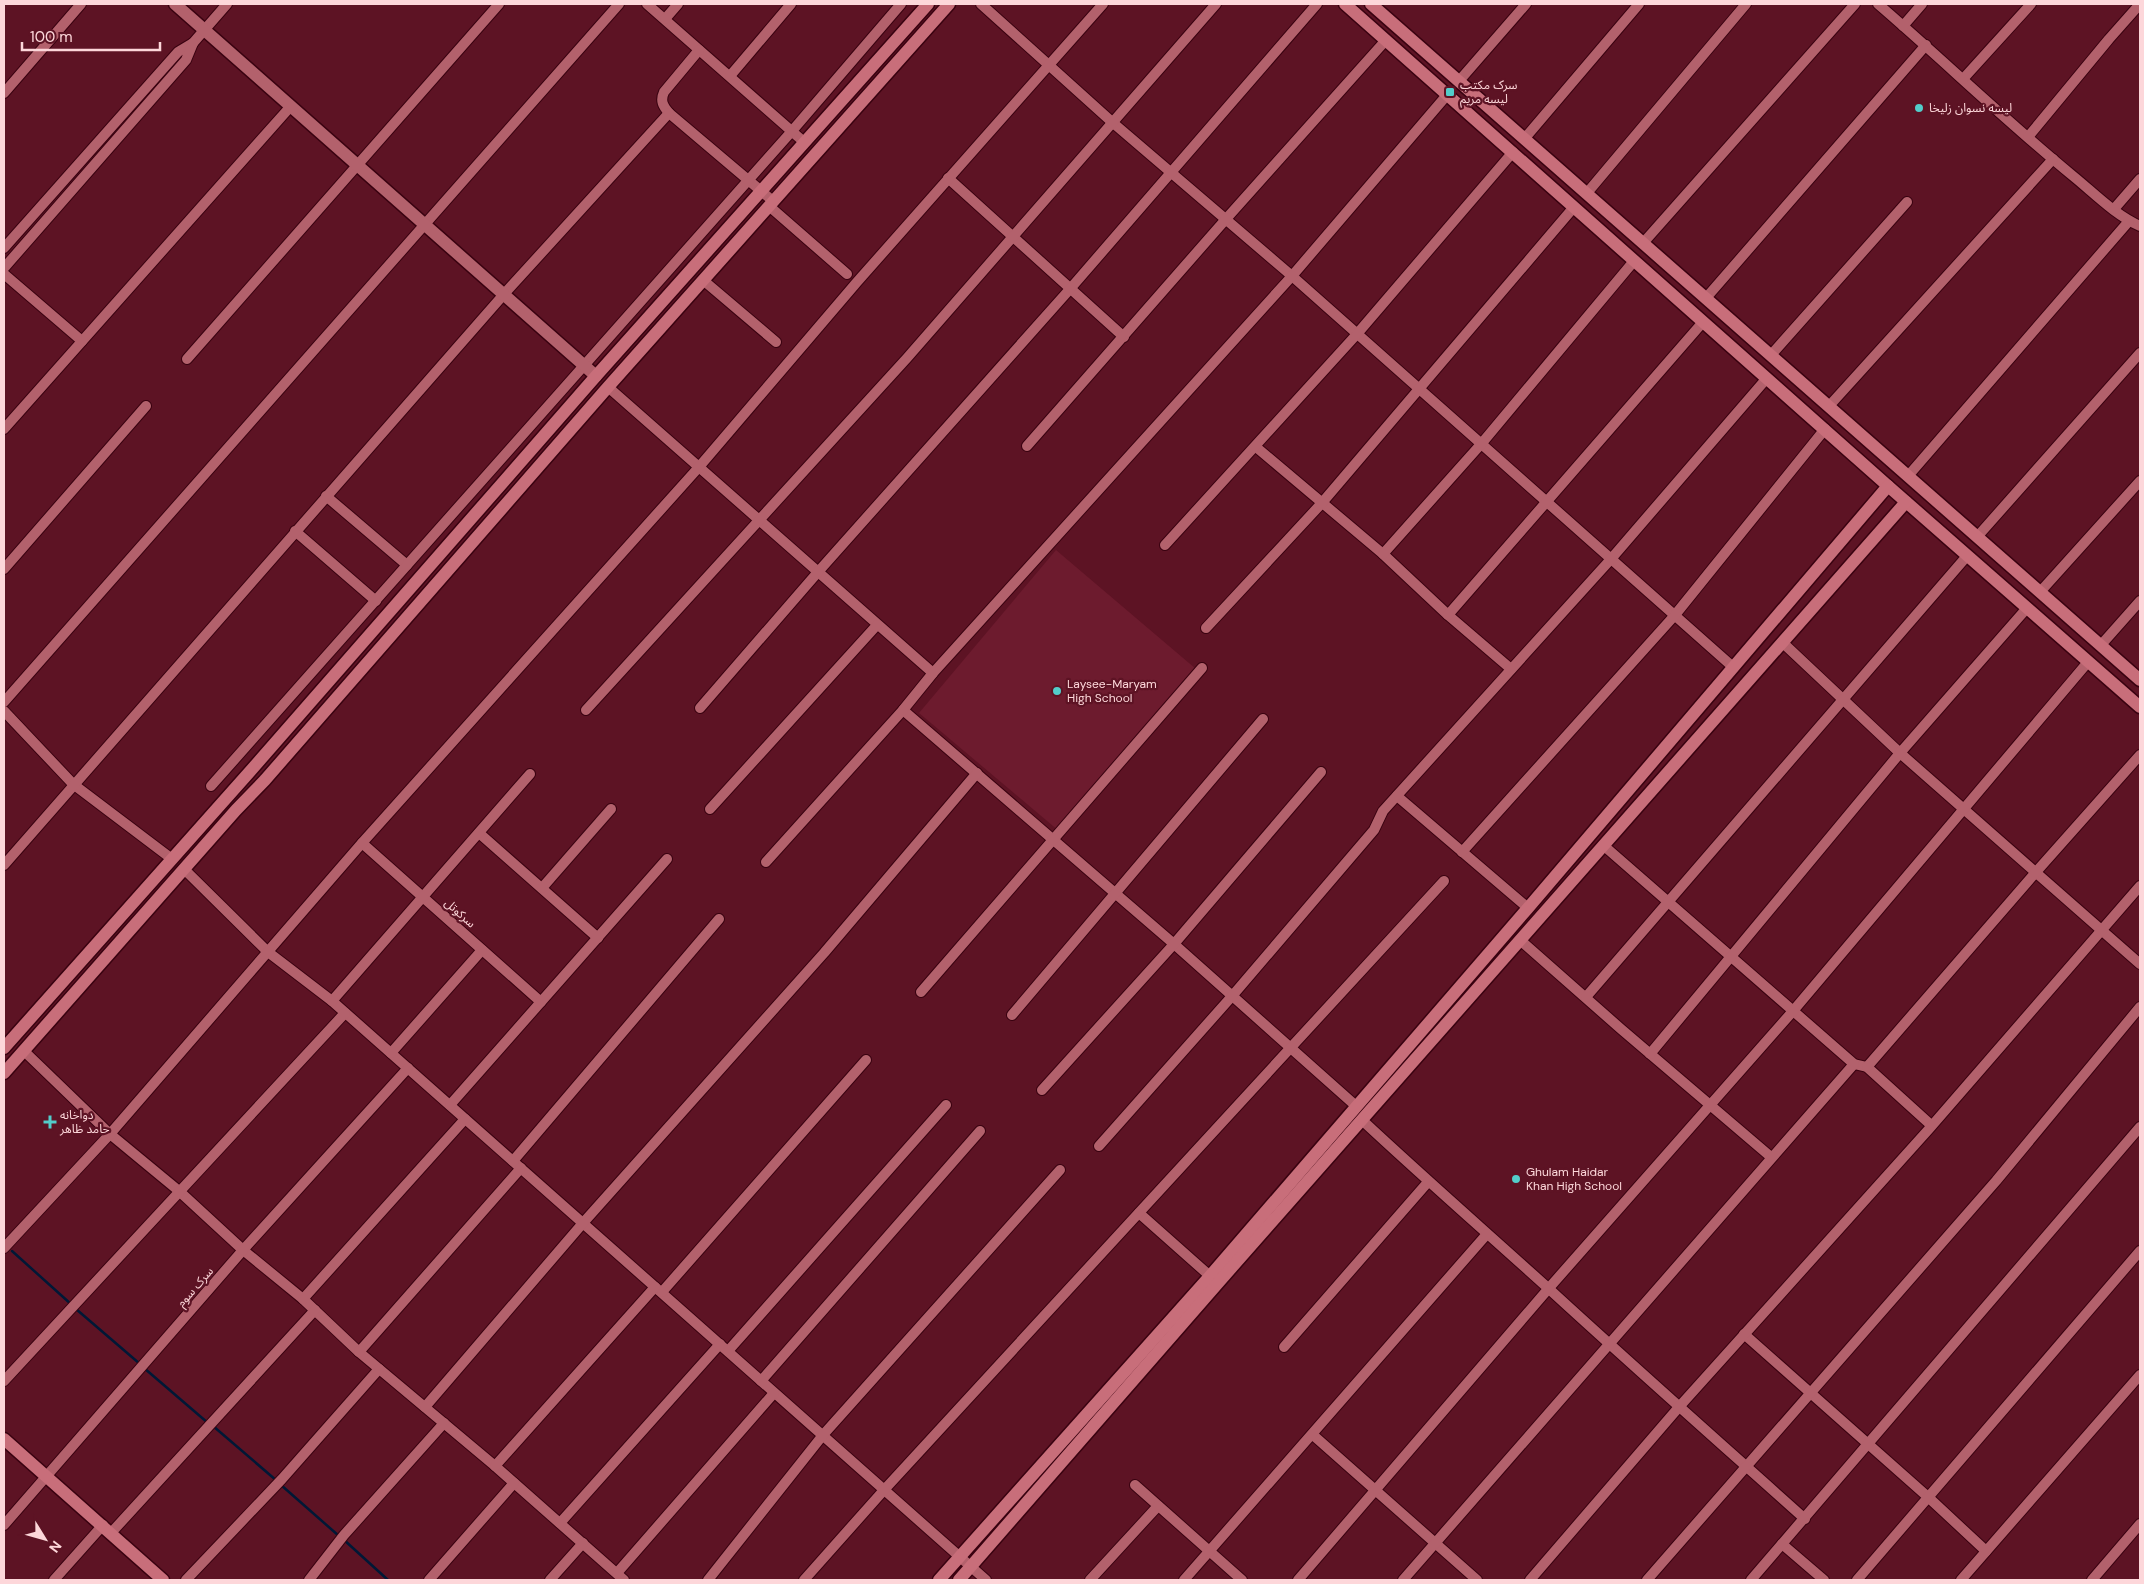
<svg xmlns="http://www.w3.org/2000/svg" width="2144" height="1584" font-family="'DM Sans','Noto Sans Arabic',sans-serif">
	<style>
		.built { fill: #6d1b2e }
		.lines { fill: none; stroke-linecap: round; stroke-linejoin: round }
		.stream { stroke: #001836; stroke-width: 2.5 }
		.minor-casing { stroke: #390210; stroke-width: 12 }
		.tertiary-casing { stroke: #390210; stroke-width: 15 }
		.secondary-casing { stroke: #390210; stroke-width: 15 }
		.minor { stroke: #b3616c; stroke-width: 10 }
		.tertiary { stroke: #b3616c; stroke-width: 12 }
		.secondary { stroke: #c86e7a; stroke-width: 12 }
		.poi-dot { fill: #53cdca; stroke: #5d1324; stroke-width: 2 }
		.labels { text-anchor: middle; stroke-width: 4.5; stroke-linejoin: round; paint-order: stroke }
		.poi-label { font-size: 12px; fill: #fdd7da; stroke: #5d1324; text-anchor: start }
		.street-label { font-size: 12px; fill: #fdd7da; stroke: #5d1324 }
	</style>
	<rect width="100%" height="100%" fill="#5d1324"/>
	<path class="built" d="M1056,550L1196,669L1059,831L919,713Z"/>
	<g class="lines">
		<g class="stream">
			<path d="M12,1251L72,1305"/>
			<path d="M76,1309L140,1364"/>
			<path d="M144,1368L208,1423"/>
			<path d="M213,1426L277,1481"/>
			<path d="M281,1485L339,1536"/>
			<path d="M343,1539L388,1580"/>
		</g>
		<g class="minor-casing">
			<g id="minor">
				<path d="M647,4L804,142"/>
				<path d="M981,4L1112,122L1292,276L1733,667"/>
				<path d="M1878,4C1943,60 2006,121 2073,176C2094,193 2115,215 2140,226"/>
				<path d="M665,19L678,4"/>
				<path d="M1903,26L1922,4"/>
				<path d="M699,50L664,92C660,101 663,106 669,113L773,201"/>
				<path d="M730,76L791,4"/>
				<path d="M1963,79L2031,4"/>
				<path d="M1459,81L1526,4"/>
				<path d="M4,93L81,4"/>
				<path d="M2028,137L2109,39L2140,4"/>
				<path d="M1525,138L1639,4"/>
				<path d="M948,178L1124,337"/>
				<path d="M1587,193L1746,4"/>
				<path d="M769,206L847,274"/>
				<path d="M2114,209L2140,179"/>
				<path d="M1644,242L1855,4"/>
				<path d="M4,248L178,52L193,43L227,4"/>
				<path d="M4,268L186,60L193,43"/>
				<path d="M4,274L82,341"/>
				<path d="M703,280L776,342"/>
				<path d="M1706,298L1926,45"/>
				<path d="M1771,355L1907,202"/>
				<path d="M187,359L499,4"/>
				<path d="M608,387L933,673"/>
				<path d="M1830,405L2053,159"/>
				<path d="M4,429L291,106"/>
				<path d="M1027,446L1226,219L1386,40"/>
				<path d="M1256,447L1383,554L1448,615L1511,669"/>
				<path d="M1908,476L2129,221"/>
				<path d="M326,496L407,565"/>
				<path d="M295,531L376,601"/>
				<path d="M1977,537L2140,353"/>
				<path d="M1165,545L1357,334L1513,152"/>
				<path d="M1383,554L1482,443L1634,261"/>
				<path d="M4,569L146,406"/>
				<path d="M2040,592L2140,481"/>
				<path d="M1448,615L1703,322"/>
				<path d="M1206,628L1321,504L1574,207"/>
				<path d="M1782,642L1900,753L2140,964"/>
				<path d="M2101,645L2140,601"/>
				<path d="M4,702L619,4"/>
				<path d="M700,708L818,572L1070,289L1317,4"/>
				<path d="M586,710L907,358L1216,4"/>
				<path d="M903,710L1174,944L1356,1106"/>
				<path d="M4,711L73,784L172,859"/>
				<path d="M211,786L792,131L901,4"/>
				<path d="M1397,796L1528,908"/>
				<path d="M710,809L877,625"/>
				<path d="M479,833L598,938"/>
				<path d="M362,843L541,1002"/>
				<path d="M1603,845L1854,1064L1867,1067L1931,1125"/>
				<path d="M1462,852L1675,615L1825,429"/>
				<path d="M766,862L903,710L933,673L1292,276L1447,95"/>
				<path d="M4,865L505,293L669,113"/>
				<path d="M184,869L268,952L332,1001L986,1580"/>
				<path d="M542,888L611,809"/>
				<path d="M1520,940L1621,1029L1771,1157"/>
				<path d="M921,992L1202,668"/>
				<path d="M1586,997L1967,556"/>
				<path d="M332,1001L530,774"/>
				<path d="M1012,1015L1263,719"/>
				<path d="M24,1051L110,1134L179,1191L243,1250L303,1299L359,1352L495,1466L624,1580"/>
				<path d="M391,1053L482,950"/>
				<path d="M1650,1054L1900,753L2027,608"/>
				<path d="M1867,1067L2036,872L2140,755"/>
				<path d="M1042,1090L1174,944L1321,772"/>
				<path d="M450,1105L667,859"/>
				<path d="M1362,1120C1423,1177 1486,1232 1548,1288C1633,1366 1719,1442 1805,1519"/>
				<path d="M1099,1146L1233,995L1374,830L1383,811L1611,559L1767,378"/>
				<path d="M513,1161L719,919"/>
				<path d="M1139,1213L1210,1276"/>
				<path d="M4,1248L110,1134L362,843L699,467L857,282L1103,4"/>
				<path d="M662,1292L866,1060"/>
				<path d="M303,1299L465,1119"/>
				<path d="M1744,1334L1928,1497L1986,1551"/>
				<path d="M1284,1347L1428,1182"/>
				<path d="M728,1351L946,1105"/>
				<path d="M359,1352L521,1168"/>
				<path d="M4,1381L345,1013"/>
				<path d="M761,1381L980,1131"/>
				<path d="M425,1407L583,1223L824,953L977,773"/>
				<path d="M1313,1435L1477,1580"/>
				<path d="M495,1466L655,1287"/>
				<path d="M1135,1485L1242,1580"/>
				<path d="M560,1523L720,1344"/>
				<path d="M4,1525L243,1250L408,1068"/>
				<path d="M111,1533L315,1310"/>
				<path d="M1782,1544L1824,1580"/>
				<path d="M617,1573L774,1393"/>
				<path d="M54,1580L103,1525"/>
				<path d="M186,1580L282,1479L379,1369"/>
				<path d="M309,1580L344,1535L444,1423"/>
				<path d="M429,1580L514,1483"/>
				<path d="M550,1580L583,1543"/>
				<path d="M708,1580L823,1435L1060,1170"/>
				<path d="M804,1580L884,1490L1444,881"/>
				<path d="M1090,1580L1158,1506"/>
				<path d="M1184,1580L1487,1234"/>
				<path d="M1298,1580L1549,1288L1793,1011L2088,662"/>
				<path d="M1403,1580L1854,1064"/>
				<path d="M1530,1580L1679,1407L1929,1129L2140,886"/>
				<path d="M1647,1580L1996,1181L2140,1007"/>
				<path d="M1751,1580L2140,1127"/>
				<path d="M1857,1580L2140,1251"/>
				<path d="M1961,1580L2140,1375"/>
				<path d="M2092,1580L2140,1524"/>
			</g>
		</g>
		<g class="tertiary-casing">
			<path id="tertiary" d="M175,4L596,376"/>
		</g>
		<g class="secondary-casing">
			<g id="secondary">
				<path d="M1345,4L1888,486L2140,707"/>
				<path d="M1371,4L2140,680"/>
				<path d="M4,1048L253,768L596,376L928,4"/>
				<path d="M4,1073L236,810L265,780L608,387L949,4"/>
				<path d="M4,1439L163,1580"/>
				<path d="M939,1580L1210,1276L1528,908L1888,486"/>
				<path d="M959,1580L1218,1283L1906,502"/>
			</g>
		</g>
		<use href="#minor" class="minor"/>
		<use href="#tertiary" class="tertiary"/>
		<use href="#secondary" class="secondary"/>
	</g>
	<g class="poi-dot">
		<rect x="1445" y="87" width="10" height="10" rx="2.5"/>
		<circle cx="1919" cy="108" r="5"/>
		<circle cx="1057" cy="691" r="5"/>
		<path d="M47.5 1114.5h5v5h5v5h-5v5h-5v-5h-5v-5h5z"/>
		<circle cx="1516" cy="1179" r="5"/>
	</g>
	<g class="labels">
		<g class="poi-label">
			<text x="1460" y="89">سرک مکتب<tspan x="1460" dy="14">لیسه مریم</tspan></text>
			<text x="1929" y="112">لیسه نسوان زلیخا</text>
			<text x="1067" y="688">Laysee-Maryam<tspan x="1067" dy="14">High School</tspan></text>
			<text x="60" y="1119">دواخانه<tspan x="60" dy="14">حامد ظاهر</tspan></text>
			<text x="1526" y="1176">Ghulam Haidar<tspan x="1526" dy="14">Khan High School</tspan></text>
		</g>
		<g class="street-label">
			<text transform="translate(460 913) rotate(42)" y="4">سرکوتل</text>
			<text transform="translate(195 1287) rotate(-49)" y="4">سرک سوم</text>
		</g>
	</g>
	<rect width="2144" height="1584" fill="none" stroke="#fdd7da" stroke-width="10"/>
	<g transform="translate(45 1539) rotate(127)" stroke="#5d1324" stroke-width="4" paint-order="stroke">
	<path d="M0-4L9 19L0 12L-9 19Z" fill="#fdd7da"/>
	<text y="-8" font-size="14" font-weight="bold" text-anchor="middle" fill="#fdd7da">N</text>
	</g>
	<path d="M22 42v8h138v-8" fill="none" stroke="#fdd7da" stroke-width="2.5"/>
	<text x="30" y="42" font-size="15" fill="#fdd7da" stroke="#5d1324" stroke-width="4" paint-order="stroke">100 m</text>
</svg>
